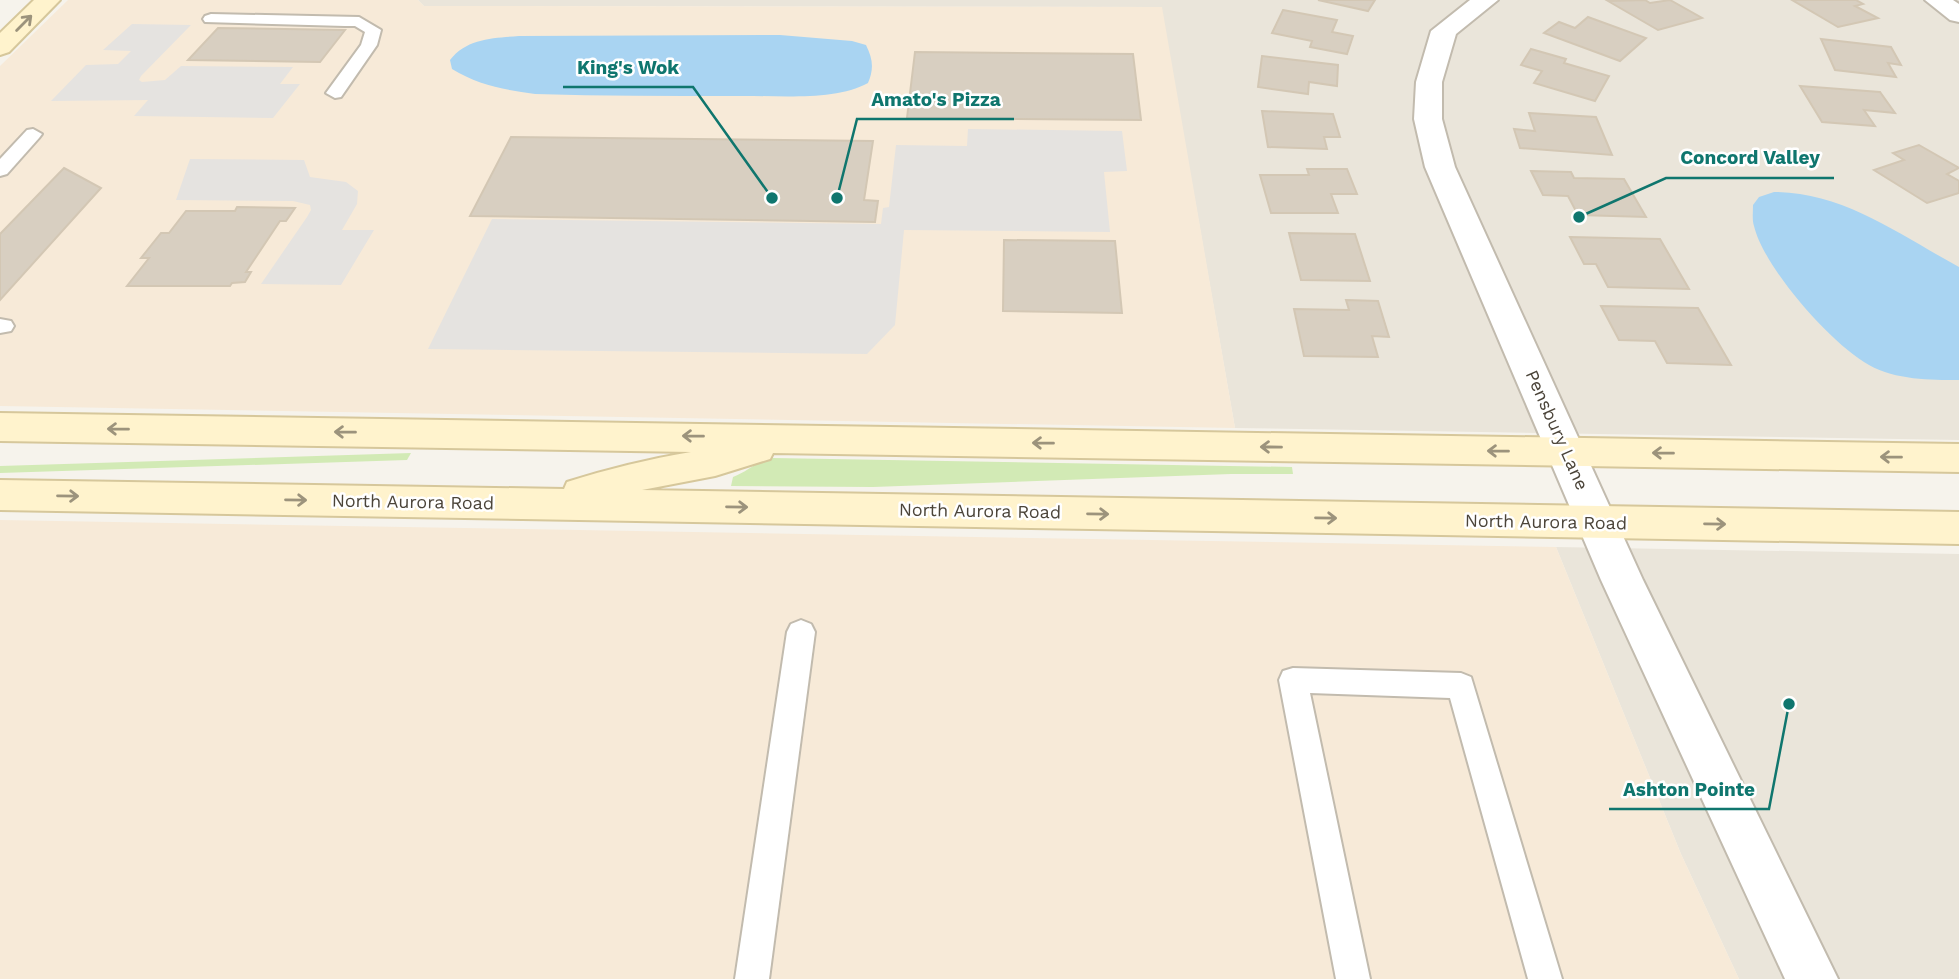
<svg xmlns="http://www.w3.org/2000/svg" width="1959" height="979" font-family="'Work Sans',sans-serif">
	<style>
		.residential { fill: #eae5da }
		.commercial { fill: #f7ead8 }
		.green { fill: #d2eab5 }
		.parking { fill: #e5e3e0 }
		.water { fill: #a9d4f2 }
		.building { fill: #d8cfc1; stroke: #d3c7b4; stroke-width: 2 }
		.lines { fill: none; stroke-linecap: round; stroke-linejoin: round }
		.service-casing { stroke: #c2bbae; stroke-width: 4 }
		.minor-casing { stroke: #c2bbae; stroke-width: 4 }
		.secondary-casing { stroke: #d6c79b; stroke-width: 4 }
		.service { fill: #fff; fill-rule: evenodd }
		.minor { fill: #fff; fill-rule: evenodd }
		.secondary { fill: #fff3cd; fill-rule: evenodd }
		.oneway { stroke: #9c937c }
		.labels { text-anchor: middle; stroke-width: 5; stroke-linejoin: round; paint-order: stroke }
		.street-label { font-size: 18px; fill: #4b4439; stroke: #fff }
		.leader { fill: none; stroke: #0f766e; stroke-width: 2.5 }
		.callout-dot { fill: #0f766e; stroke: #fff; stroke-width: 2.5 }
		.callout-label { font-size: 19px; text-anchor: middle; font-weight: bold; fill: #0f766e; stroke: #fff; stroke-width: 5; stroke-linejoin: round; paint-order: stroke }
	</style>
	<rect width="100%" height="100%" fill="#f6f3ec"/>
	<g class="residential">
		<path d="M418,0H1959V440L1235,428L1161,7L424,6Z"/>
		<path d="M1556,547L1959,554V979H1739L1681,854Z"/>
	</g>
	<g class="commercial">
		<path d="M68,0H418L424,6L1162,7L1235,428L0,406V66Z"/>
		<path d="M0,520L1556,547L1681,854L1739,979H0Z"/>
	</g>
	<g class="green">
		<path d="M411,453L407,460L0,473V466Z"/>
		<path d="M773,458L1292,467L1293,474H1231L873,487L731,486L733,477C747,472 759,460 773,458Z"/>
	</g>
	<g class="parking">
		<path d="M132,24L191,25L141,76L139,80L142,82L165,80L181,66L293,67L280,84H300L273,118L134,116L148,100L51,101L86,65L118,64L131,51L103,50Z"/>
		<path d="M968,129L1122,131L1127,171L1104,172L1110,232L904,230L895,325L867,354L428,349L492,219L881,224L883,208L889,207L896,145L967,146Z"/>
		<path d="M190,159L304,160L310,177L346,182L358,191L357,204L342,230H374L341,285L261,284L307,217L311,210L310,205L293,201L176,200Z"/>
	</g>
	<g class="water">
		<path d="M780,35L852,41L866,45C873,59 874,69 868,83C834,102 774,95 735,96C668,96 602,96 535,94C505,90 478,85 452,69L450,60C467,38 494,38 519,36Z"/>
		<path d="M1774,192C1843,192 1900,235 1959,267V380C1930,380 1896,380 1869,365C1832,345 1764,268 1754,226C1752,220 1753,212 1753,205L1759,197Z"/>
	</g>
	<g class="building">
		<path d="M1318,0H1375L1368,11Z"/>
		<path d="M1645,0L1650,3L1670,0L1702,18L1658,30L1608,1Z"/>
		<path d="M1792,0H1856L1863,4L1855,6L1878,18L1838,27Z"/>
		<path d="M1283,10L1337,20L1332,32L1353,36L1347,54L1310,47L1312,41L1272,33Z"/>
		<path d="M1588,17L1646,38L1620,61L1544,33L1559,22L1575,28Z"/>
		<path d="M218,28L345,30L320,62L188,60Z"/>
		<path d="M1821,39L1891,47L1901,65L1888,63L1896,77L1835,70Z"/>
		<path d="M1531,49L1566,59L1564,63L1609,76L1595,101L1534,83L1542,71L1521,65Z"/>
		<path d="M915,52L1133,54L1141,120L907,118Z"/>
		<path d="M1262,56L1338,65L1337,86L1309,82L1308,94L1258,87Z"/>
		<path d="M1800,86L1880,92L1895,113L1864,110L1875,126L1822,122Z"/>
		<path d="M1262,111L1333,114L1340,137H1324L1327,149L1268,147Z"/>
		<path d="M1529,113L1596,117L1612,155L1520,148L1514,129L1535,131Z"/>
		<path d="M511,137L873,141L864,200L878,201L875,222L470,216Z"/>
		<path d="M1919,145L1959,168L1947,174L1959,181V193L1927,203L1874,170L1904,160L1893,153Z"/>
		<path d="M64,168L101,188L0,300V234Z"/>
		<path d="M1307,169H1347L1357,194H1331L1338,213H1271L1260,175H1309Z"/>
		<path d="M1531,171L1571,172L1574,178L1624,179L1646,217L1578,215L1568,196L1543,195Z"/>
		<path d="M237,207L295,208L286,221H280L246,272H251L245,282L232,283L230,286H127L149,258H141L161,233H169L186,211H235Z"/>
		<path d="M1289,233L1355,234L1370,281L1301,280Z"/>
		<path d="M1570,237L1660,239L1689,289L1608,287L1596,264H1584Z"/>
		<path d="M1004,240L1115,241L1122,313L1003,311Z"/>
		<path d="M1346,300L1378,301L1389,337L1372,336L1378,357L1304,356L1294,309L1349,310Z"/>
		<path d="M1601,306L1698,308L1731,365L1667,363L1655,341L1619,340Z"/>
	</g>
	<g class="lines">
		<g class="service-casing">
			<g id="service">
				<path d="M211,14L359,17L381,30L377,45L341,97L335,98L326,93L361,45L365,32L355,26H345L205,22L203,19L205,16Z"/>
				<path d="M33,129L42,134L39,138L7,174L0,176V159L27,130Z"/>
				<path d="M0,319L11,321L14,326L11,331L0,333Z"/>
				<path d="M801,620L811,624L815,632L769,979H735L787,632L791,624Z"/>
				<path d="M1293,668L1461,673L1471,677L1562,979H1528L1450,698L1310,693L1370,979H1336L1279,680L1283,671Z"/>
			</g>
		</g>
		<g class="minor-casing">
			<g id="minor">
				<path d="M1470,0H1498L1456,34L1442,82V119L1455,167L1643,580L1838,979H1785L1601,580L1425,167L1414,119L1416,82L1431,31Z"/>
				<path d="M1925,0H1953L1959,4V22L1950,20Z"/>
			</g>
		</g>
		<g class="secondary-casing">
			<g id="secondary">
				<path d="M34,0H60L9,52L0,55V33Z"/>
				<path d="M0,413L1959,444V472L773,453L770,459L715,476L642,490L1959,512V544L0,510V480L564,489L567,482C608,469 649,459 691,452L0,441Z"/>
			</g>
		</g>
		<use href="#service" class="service"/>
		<use href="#minor" class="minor"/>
		<use href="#secondary" class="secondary"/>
	</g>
	<defs><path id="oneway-shaft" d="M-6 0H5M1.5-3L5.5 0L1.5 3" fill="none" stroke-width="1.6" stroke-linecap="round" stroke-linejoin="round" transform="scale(1.75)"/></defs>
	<g class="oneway">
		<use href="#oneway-shaft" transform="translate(24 23) rotate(-45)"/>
		<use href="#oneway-shaft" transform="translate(118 429) rotate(-179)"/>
		<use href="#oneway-shaft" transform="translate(345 432) rotate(-179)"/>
		<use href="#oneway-shaft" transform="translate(693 436) rotate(-179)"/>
		<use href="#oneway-shaft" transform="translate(1043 443) rotate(-179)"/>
		<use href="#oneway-shaft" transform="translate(1271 447) rotate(-179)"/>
		<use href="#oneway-shaft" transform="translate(1498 451) rotate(-179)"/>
		<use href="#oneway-shaft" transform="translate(1663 453) rotate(-179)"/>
		<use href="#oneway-shaft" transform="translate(1891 457) rotate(-179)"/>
		<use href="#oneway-shaft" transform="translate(68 496) rotate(1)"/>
		<use href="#oneway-shaft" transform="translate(296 500) rotate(1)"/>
		<use href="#oneway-shaft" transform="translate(737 507) rotate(1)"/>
		<use href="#oneway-shaft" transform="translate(1098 514) rotate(1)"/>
		<use href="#oneway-shaft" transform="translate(1326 518) rotate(1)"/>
		<use href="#oneway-shaft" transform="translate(1715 524) rotate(1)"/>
	</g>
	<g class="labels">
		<g class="street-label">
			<text transform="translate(1557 430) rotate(66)" y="6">Pensbury Lane</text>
			<text transform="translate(413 502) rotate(1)" y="6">North Aurora Road</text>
			<text transform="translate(980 511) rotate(1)" y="6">North Aurora Road</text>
			<text transform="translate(1546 522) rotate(1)" y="6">North Aurora Road</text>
		</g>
	</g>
	<path class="leader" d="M772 198L693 87H563M837 198L857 119H1014M1579 217L1666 178H1834M1789 704L1769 809H1609"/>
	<g class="callout-dot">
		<circle cx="772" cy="198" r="7"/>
		<circle cx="837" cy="198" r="7"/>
		<circle cx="1579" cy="217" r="7"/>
		<circle cx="1789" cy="704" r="7"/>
	</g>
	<g class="callout-label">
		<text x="628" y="74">King's Wok</text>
		<text x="936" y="106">Amato's Pizza</text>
		<text x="1750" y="164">Concord Valley</text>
		<text x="1689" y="796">Ashton Pointe</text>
	</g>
</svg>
